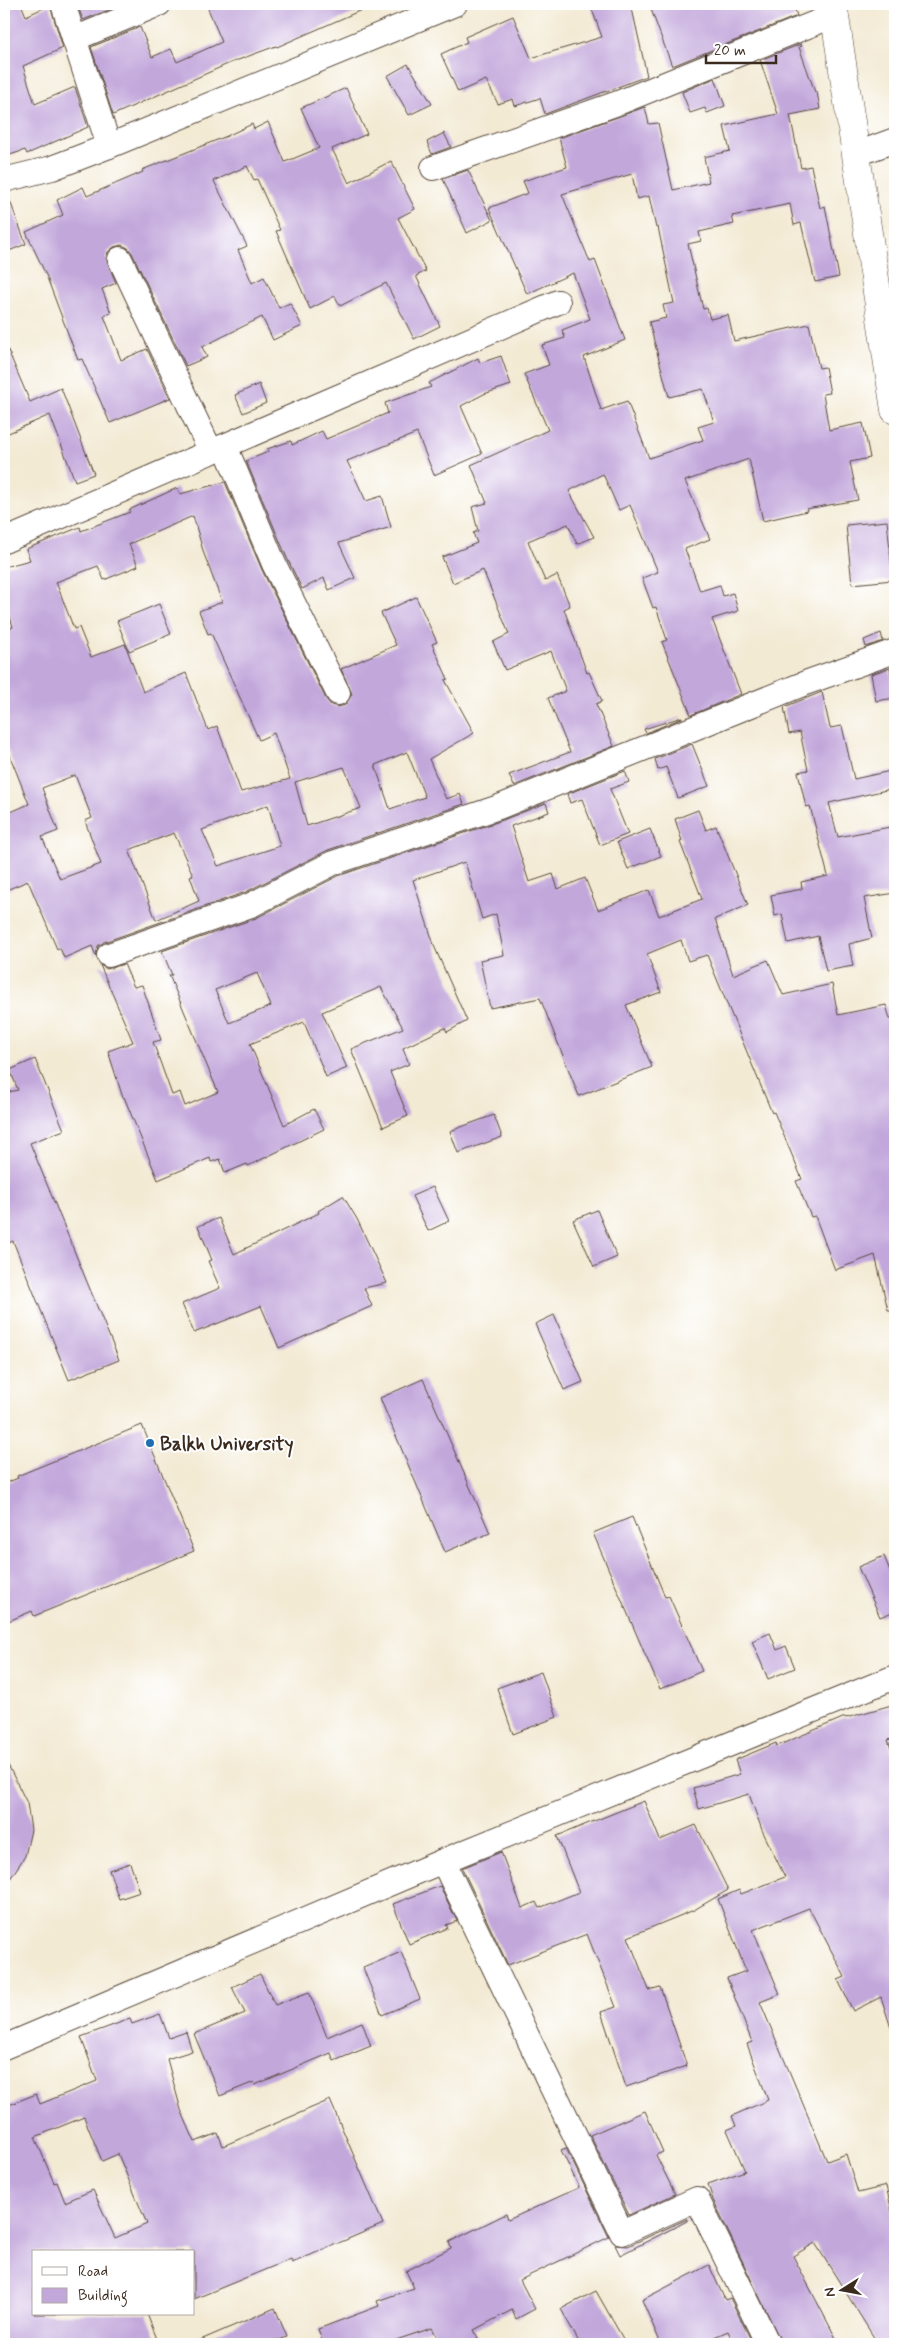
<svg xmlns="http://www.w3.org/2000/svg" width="899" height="2348" font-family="Mynerve,sans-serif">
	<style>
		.building { fill: #c2a7db; fill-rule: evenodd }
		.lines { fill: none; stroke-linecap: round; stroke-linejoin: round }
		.minor-casing { stroke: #574739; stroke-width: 26 }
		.tertiary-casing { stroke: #574739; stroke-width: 29 }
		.minor { stroke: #fff; stroke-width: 24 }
		.tertiary { stroke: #fff; stroke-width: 28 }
		.poi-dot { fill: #1f6fb2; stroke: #fff; stroke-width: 2 }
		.labels { text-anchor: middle; stroke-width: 4; stroke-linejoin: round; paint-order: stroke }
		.poi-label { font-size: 19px; font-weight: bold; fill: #3b2a1e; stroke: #fff; text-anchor: start }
	</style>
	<rect width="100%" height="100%" fill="#fff"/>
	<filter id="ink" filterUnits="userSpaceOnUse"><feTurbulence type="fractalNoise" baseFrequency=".02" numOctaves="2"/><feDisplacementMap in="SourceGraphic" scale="10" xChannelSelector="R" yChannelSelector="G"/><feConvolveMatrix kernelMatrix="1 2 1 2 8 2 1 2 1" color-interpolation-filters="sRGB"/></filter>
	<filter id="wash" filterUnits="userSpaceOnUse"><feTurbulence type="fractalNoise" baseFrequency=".0096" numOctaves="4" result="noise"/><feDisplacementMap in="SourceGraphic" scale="20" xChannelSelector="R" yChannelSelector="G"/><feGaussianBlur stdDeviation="1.12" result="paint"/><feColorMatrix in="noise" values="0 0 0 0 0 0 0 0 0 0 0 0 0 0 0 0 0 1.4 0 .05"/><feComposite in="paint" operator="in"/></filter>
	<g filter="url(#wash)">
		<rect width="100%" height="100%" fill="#f3ead4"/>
		<g id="blocks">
			<g class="building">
				<path d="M4,4H21L26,16L50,5L63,48L23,66L35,104L75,87L88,127L27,154L25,150L4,157Z"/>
				<path d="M77,4H124L83,20Z"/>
				<path d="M206,4H375L277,47L276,46L230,63L113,115L91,47L140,27L152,57L171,49L177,62L222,42Z"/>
				<path d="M590,4H631L647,76L545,114L540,98L515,106L513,99L498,104L486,80L458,92L441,54L467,42L465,37L513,16L531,58L602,37Z"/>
				<path d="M649,4H793L797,16L672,66Z"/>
				<path d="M801,44L802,46L799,47L815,92H817L820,109L790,115L801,168L811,166L820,208L825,206L839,277L815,282L801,223L794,225L790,204L732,216L734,224L699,232L701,241L688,244L703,309L707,308L710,319L728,315L734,341L809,324L819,368L825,367L830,393L823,394L829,430L863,423L870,458L850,462L858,500L806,509L807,511L763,521L749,459L685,481L710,539L685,549L700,591L720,585L723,596L733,593L738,611L712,619L741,694L691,715L662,642L667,640L656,607L653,608L642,578L658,572L630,505L619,510L603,474L569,491L594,537L577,544L568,524L528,541L545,581L557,575L570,606L564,609L587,673L589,672L602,701L596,704L614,746L514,786L509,775L570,752L548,698L566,691L551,651L505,670L493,642L509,634L483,570L453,583L442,557L477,543L473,533L478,531L472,507L487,503L471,465L548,430L524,374L549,365L542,345L565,338L562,330L590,319L573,273L527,294L489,208L528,193L523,181L567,167L559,138L645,107L649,124L658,123L673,190L709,182L704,157L730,151L724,126L778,114L760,60ZM632,174L637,199L649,196L656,228L658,227L674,303L663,305L666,318L649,322L669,397L703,389L714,422L698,427L703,440L649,458L627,401L601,410L584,357L625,340L595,260L590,262L562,194Z"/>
				<path d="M408,64L432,104L409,115L387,76Z"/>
				<path d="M715,78L725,106L707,113L705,108L690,113L682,92Z"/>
				<path d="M346,88L367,134L332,149L349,183L391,161L415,209L398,218L426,271L416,276L440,326L414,339L386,283L340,306L335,296L310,309L276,231L280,230L257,179L254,180L247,166L214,181L247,246L238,250L252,283L264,277L279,308L290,303L302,326L273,340L262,317L202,347L207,357L186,366L132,253L128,248L122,245L114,247L108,252L106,258L116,283L102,289L111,313L104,316L121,360L147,349L170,398L110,423L82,359L78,360L46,275L26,232L63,215L57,200L83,187L87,196L143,172L142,170L227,136L252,124L254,129L268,122L285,162L319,148L301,108Z"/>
				<path d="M444,133L451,147L432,154L427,142Z"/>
				<path d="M468,170L492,220L467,233L443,179Z"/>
				<path d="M4,193H7L26,244L4,253Z"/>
				<path d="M4,341L30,402L61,388L94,474L75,481L50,415L4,435Z"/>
				<path d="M501,356L511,385L484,394L461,406L482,454L434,475L417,433L347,461L366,501L382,496L391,527L339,543L355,578L329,590L324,578L302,589L287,558L246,461L268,452L267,449L291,441L292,445L322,431L326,439L388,413L385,403L431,387L429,383L478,358L480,363Z"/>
				<path d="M259,384L266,403L243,413L235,395Z"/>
				<path d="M225,482L262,570L326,699L331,705L338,707L345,705L352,694L341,669L396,645L381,613L416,597L437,642L432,644L448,679L445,680L474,733L429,759L446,799L460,794L464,804L328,850L246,892L104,942L98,946L96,956L92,946L64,958L60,948L57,949L28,881L4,891V815L29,804L4,741V631L13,627L4,596V567L30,560L26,549L80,527L81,531L130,512L129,510L177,488L180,494ZM193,516L204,554L222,602L199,611L208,634L211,633L259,740L274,733L290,779L241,792L217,726L208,730L186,673L143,692L125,644L91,657L79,627L74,629L56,582L98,566L104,580L138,566L129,544ZM407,752L425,797L390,809L375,765ZM344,767L361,808L307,826L295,782ZM75,775L92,818L85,821L101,864L60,879L42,837L58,831L42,788ZM268,805L280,846L218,866L202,830ZM174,833L193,875L190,876L199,901L156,920L129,850Z"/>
				<path d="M887,521L893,580L852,584L846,525Z"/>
				<path d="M159,604L171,634L129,651L117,621Z"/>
				<path d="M881,633L883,641L866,647L864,640Z"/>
				<path d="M890,668L895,698L876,701L871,674Z"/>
				<path d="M822,692L830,728L842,726L854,779L895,770V788L829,803L838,837L895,826V893L864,898L872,938L849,944L853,966L826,971L818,936L788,943L782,914L775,916L771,895L802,889L801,882L828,876L810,806L806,807L798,772L808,770L800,732L789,734L784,707Z"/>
				<path d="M682,717V718L646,733L644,729Z"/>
				<path d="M692,744L709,786L678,798L666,767L658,770L655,759Z"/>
				<path d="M625,771L629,782L610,789L628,834L600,845L582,799L570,803L567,794Z"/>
				<path d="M546,803L549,812L511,826L529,882L553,874L558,889L585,878L598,910L649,890L659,916L702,899L680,842L682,841L675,819L698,810L706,830L716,826L748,905L715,919L733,975L768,960L783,995L832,984L838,1015L886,1005L890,1019L895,1018V1310H888L875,1255L835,1270L815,1216L811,1217L796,1181L802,1179L774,1112L772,1113L707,955L688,961L681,940L647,954L661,992L626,1005L652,1067L579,1096L540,998L490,1008L480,960L504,955L496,914L482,919L465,862L413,880L435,948L467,1021L447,1032L445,1028L403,1048L409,1064L390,1072L408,1116L383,1127L351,1049L403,1028L381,987L322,1012L347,1068L326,1077L304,1022L250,1044L284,1125L314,1109L324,1129L248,1166L247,1164L225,1173L220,1159L211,1162L210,1158L158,1180L124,1097L123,1098L108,1051L133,1042L100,965L107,969L124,964L134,987L142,985L161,1040L153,1042L172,1095L180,1092L185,1106L218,1092L169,975H172L162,951L256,918L338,876L503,820ZM257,973L271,1006L229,1023L215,990Z"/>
				<path d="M650,829L661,856L628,869L617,842Z"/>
				<path d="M35,1059L64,1130L30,1143L119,1360L69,1380L13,1241L4,1245V1093L18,1090L10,1070Z"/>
				<path d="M494,1115L502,1137L458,1153L450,1131Z"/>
				<path d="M433,1187L449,1221L428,1231L412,1196Z"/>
				<path d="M343,1196L357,1219L387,1283L364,1288L372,1306L279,1348L261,1306L194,1333L182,1304L220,1288L208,1261L212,1260L198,1226L219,1218L234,1254L319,1213L318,1211Z"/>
				<path d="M597,1210L617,1257L594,1267L573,1220Z"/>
				<path d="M554,1315L583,1382L564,1390L535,1324Z"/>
				<path d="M423,1379L490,1533L445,1552L380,1398Z"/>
				<path d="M142,1425L194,1551L34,1616L32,1611L4,1623V1484L18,1478L17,1476Z"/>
				<path d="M632,1517L665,1597L669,1596L702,1671L660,1689L593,1533Z"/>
				<path d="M884,1556L895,1583V1611L880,1617L858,1567Z"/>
				<path d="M770,1633L777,1650L786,1646L795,1668L768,1679L752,1641Z"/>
				<path d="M541,1672L557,1717L513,1734L497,1688Z"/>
				<path d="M895,1704V1738L888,1740L895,1761V2028H891L881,1997L853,2011L838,1980L845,1977L809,1908L753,1930L780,1994L760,2002L827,2161L846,2154L858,2193L886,2186L895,2225V2344H878L815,2243L793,2256L839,2344H782L713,2200L708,2184L745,2171L727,2130L736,2126L732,2116L768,2100L747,2044L752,2042L727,1978L746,1971L718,1899L739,1890L741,1894L785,1877L762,1830L749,1794L699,1809L693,1788L740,1774L735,1760L776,1743L777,1746L845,1717L846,1718Z"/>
				<path d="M4,1757L27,1803L31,1830L25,1856L4,1888Z"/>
				<path d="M644,1801L660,1840L696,1825L728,1890L694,1910L628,1937L649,1990L660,1987L687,2066L626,2087L601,2012L616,2007L587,1934L508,1965L462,1868L501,1852L522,1908L536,1902L539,1908L579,1892L557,1836Z"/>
				<path d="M130,1863L140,1892L119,1899L109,1870Z"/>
				<path d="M440,1886L457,1921L446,1925L448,1928L409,1944L393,1904Z"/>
				<path d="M401,1952L420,1999L382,2015L363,1968Z"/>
				<path d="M260,1974L275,2005L309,1992L327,2037L362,2022L371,2046L334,2061L331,2053L255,2085L254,2082L220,2096L194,2034L245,2013L232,1987Z"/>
				<path d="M160,2014L169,2038L186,2032L192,2051L167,2059L181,2110L195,2142L218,2133L223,2146L330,2100L383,2224L292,2263L291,2259L194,2299V2252H34V2314H147L159,2344H7L4,2337V2107L36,2094L40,2104L97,2081L81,2037L130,2019L132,2024ZM84,2117L102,2161L118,2154L147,2224L115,2238L93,2190L65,2202L57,2182L54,2183L35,2137Z"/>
				<path d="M645,2111L663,2152L656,2155L675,2194L629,2215L590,2135Z"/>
				<path d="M566,2148L609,2237L520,2280L535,2309L516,2319L512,2310L474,2330L478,2338L468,2344H441L432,2328L384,2344H323L318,2329L379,2306L377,2301L414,2288L406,2271L451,2248L449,2242L506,2214L508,2220L578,2188L579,2187L561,2150Z"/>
				<path d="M687,2219V2221L620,2255L615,2245L628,2246Z"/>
				<path d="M709,2265L725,2300L730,2298L753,2344H734L728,2331L698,2344H661L642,2300Z"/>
				<path d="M596,2291L626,2344H580L561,2309Z"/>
				<path d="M275,2308L287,2337L269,2344H191Z"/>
			</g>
		</g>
	</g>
	<g filter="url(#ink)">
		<use href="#blocks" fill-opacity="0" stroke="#574739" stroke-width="1"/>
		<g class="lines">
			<g class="minor-casing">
				<g id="minor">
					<path d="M63,4L109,146"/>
					<path d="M74,39L159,4"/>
					<path d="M857,154L895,140"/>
					<path d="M433,168L618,103L835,15"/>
					<path d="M4,180L52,168L109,146L455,4"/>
					<path d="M120,259L211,452"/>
					<path d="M225,446L274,564L338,693"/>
					<path d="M4,541L558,302"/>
					<path d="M109,955L251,905L333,863L499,807L808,682L895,651"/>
					<path d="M443,1861L622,2233L697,2199L768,2344"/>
					<path d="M4,2047L443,1861L895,1677"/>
				</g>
			</g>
			<g class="tertiary-casing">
				<path id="tertiary" d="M833,4L895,410"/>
			</g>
			<use href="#minor" class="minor"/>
			<use href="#tertiary" class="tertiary"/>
		</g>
	</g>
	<circle class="poi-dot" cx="150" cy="1443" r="5"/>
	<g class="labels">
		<g class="poi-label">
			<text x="160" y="1450">Balkh University</text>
		</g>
	</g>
	<rect width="899" height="2348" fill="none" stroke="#fff" stroke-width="20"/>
	<rect x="32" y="2250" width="162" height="65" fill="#ffffff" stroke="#b1aaa5"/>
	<rect x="42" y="2267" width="25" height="8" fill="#ffffff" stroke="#b1aaa5"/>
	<text x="78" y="2276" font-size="15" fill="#3b2a1e">Road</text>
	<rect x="42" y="2288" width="25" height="15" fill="#c2a7db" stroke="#b1aaa5"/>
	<text x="78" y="2300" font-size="15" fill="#3b2a1e">Building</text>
	<g transform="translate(842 2290) rotate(259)" stroke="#ffffff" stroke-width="4" paint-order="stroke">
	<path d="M0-4L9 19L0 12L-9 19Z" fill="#3b2a1e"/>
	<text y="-8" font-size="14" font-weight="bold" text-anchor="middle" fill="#3b2a1e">N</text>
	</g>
	<path d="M706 55v8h70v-8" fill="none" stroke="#3b2a1e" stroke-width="2.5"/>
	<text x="714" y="55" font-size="15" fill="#3b2a1e" stroke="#ffffff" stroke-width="4" paint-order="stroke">20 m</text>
</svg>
